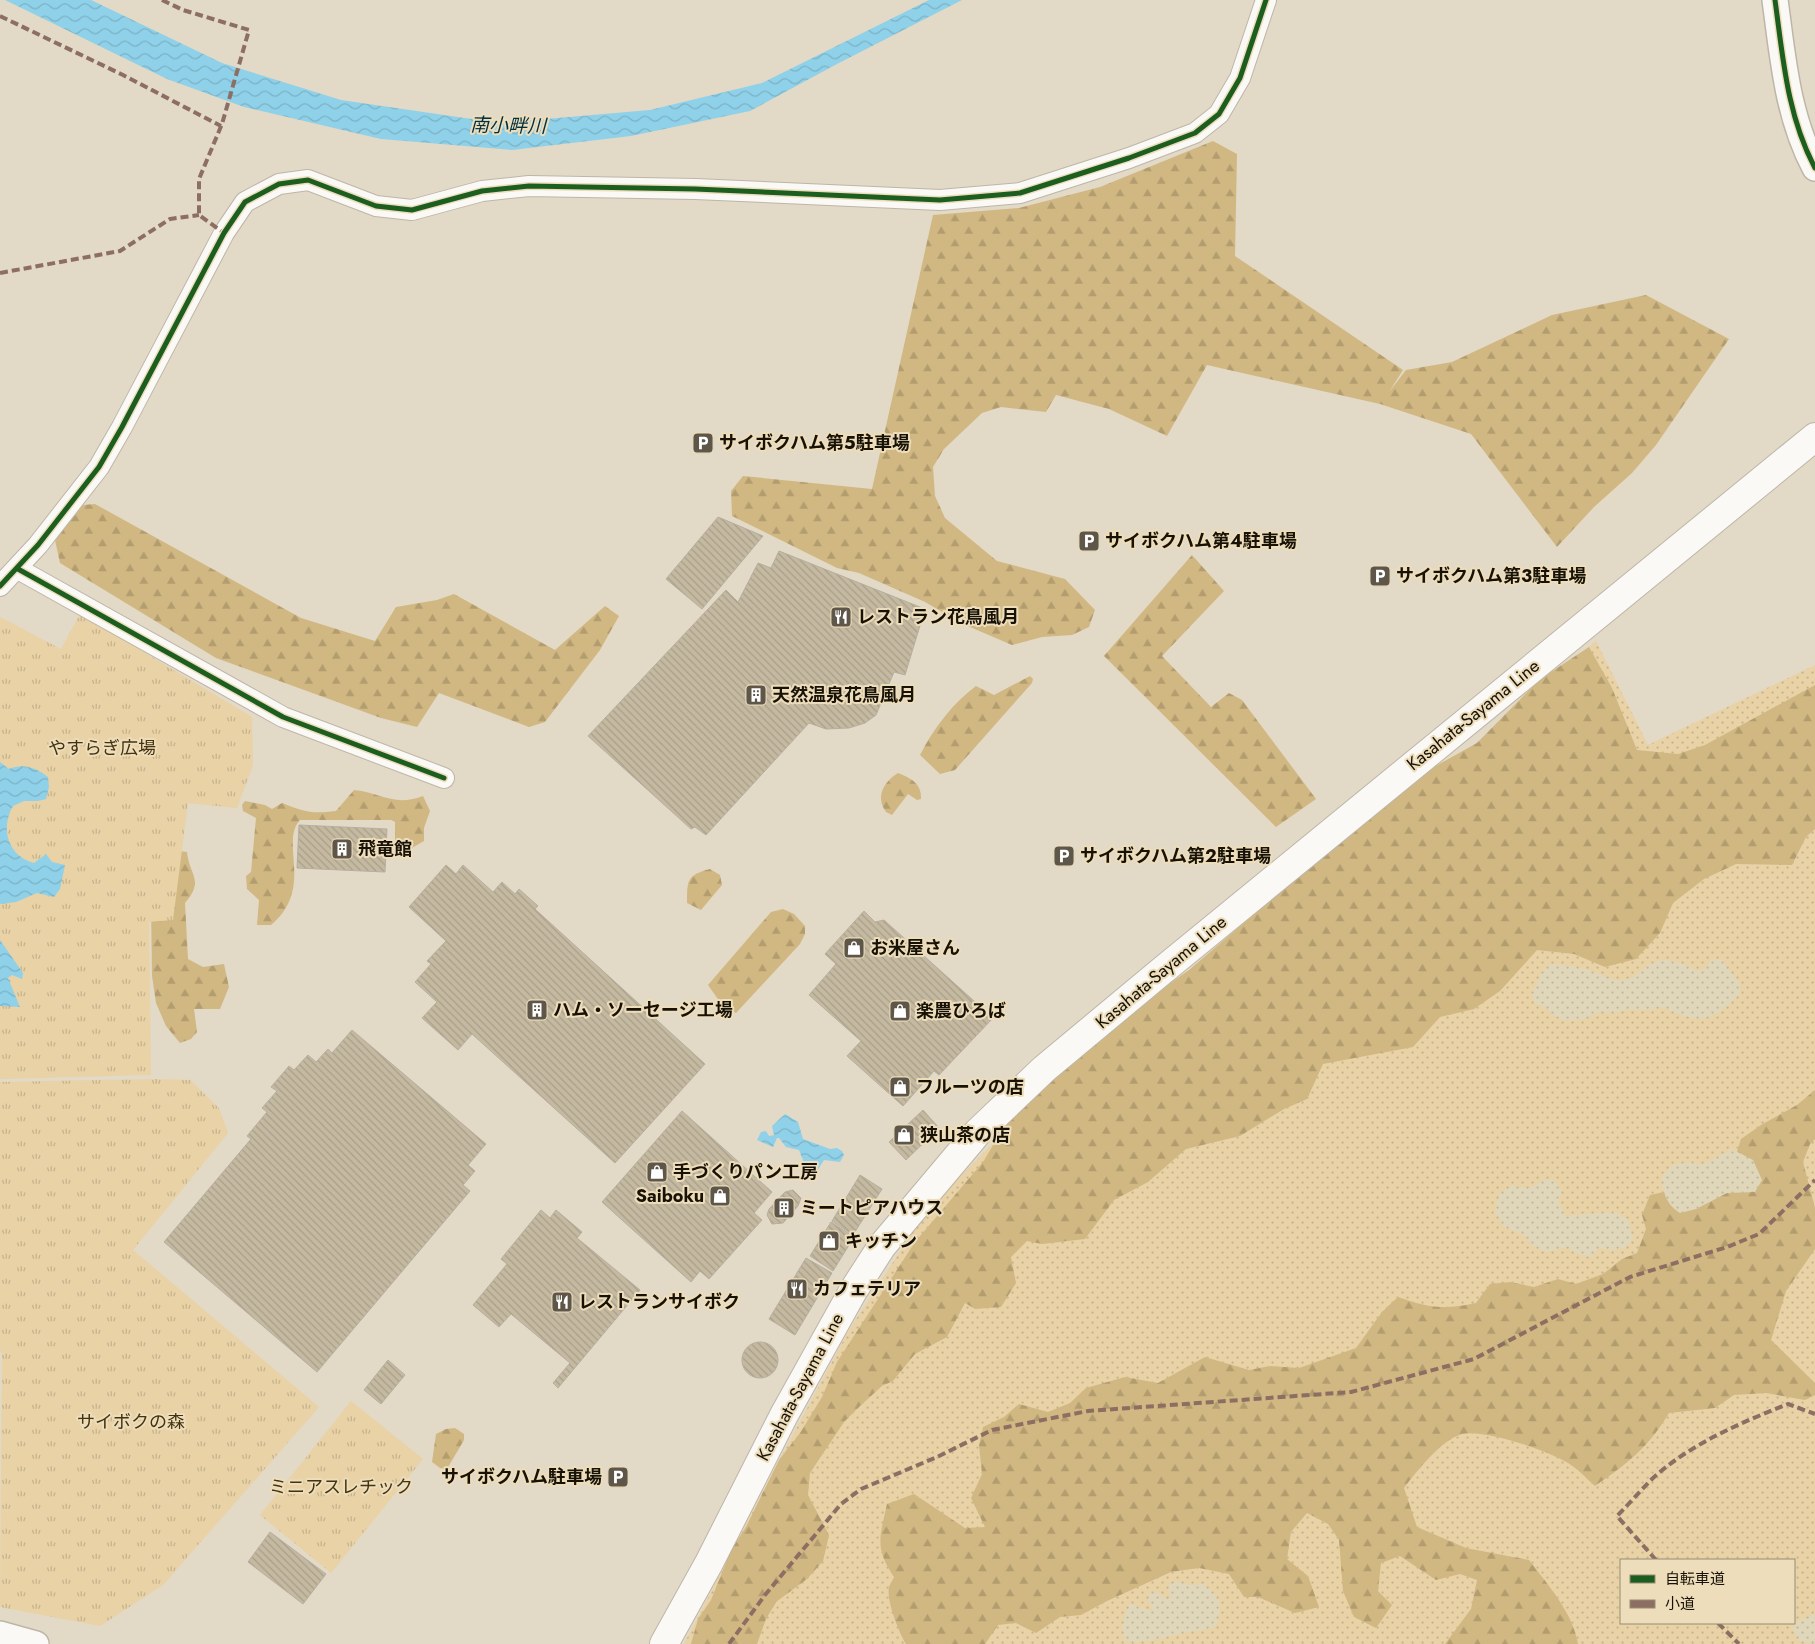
<svg xmlns="http://www.w3.org/2000/svg" width="1815" height="1644" font-family="Jost,'Noto Sans JP',sans-serif">
	<style>
		.grass { fill: url(#grass-dots); fill-rule: evenodd }
		.forest { fill: url(#forest-firs) }
		.sand { fill: url(#sand-dots) }
		.park { fill: url(#park-tufts) }
		.water { fill: url(#water-waves) }
		.building { fill: url(#building-back-hatch); stroke: #b6afa0 }
		.lines { fill: none; stroke-linecap: round; stroke-linejoin: round }
		.minor-casing { stroke: #bdb6a8; stroke-width: 22 }
		.tertiary-casing { stroke: #bdb6a8; stroke-width: 28 }
		.secondary-casing { stroke: #bdb6a8; stroke-width: 30 }
		.minor { stroke: #fbf9f6; stroke-width: 20 }
		.tertiary { stroke: #fbf9f6; stroke-width: 25 }
		.secondary { stroke: #fbf9f6; stroke-width: 28 }
		.quiet { stroke: #8d6e63; stroke-width: 4; stroke-dasharray: 8 4; stroke-linecap: butt }
		.cycleway-casing { stroke: #edddbb; stroke-width: 8 }
		.cycleway { stroke: #1b5e20; stroke-width: 5 }
		.labels { text-anchor: middle; stroke-width: 4; stroke-linejoin: round; paint-order: stroke }
		.poi-label { font-size: 18px; font-weight: bold; fill: #171106; stroke: #edddbb; text-anchor: start }
		.street-label { font-size: 18px; fill: #171106; stroke: #edddbb }
		.park-label { font-size: 18px; fill: #43330f; stroke: #edddbb }
		.water-label { font-size: 19px; font-style: italic; fill: #003040; stroke: #edddbb }
	</style>
	<defs>
		<pattern id="grass-dots" width="8" height="8" patternUnits="userSpaceOnUse" patternTransform="scale(1.25)"><rect width="8" height="8" fill="#e8d2a6"/><path d="M2 2h.1M6 6h.1" fill="none" stroke="#c6b38d" stroke-width="1.8" stroke-linecap="round"/></pattern>
		<pattern id="forest-firs" width="22" height="20" patternUnits="userSpaceOnUse" patternTransform="scale(1.25)"><rect width="22" height="20" fill="#d1b882"/><path d="M5 1l3.5 6h-7zM16 11l3.5 6h-7z" fill="#b39d6f"/></pattern>
		<pattern id="sand-dots" width="8" height="8" patternUnits="userSpaceOnUse" patternTransform="scale(1.25)"><rect width="8" height="8" fill="#e0d7ba"/><path d="M2 2h.1M6 6h.1" fill="none" stroke="#bfb89e" stroke-width="1.8" stroke-linecap="round"/></pattern>
		<pattern id="park-tufts" width="24" height="20" patternUnits="userSpaceOnUse" patternTransform="scale(1.25)"><rect width="24" height="20" fill="#e8d2a6"/><path d="M3 7l-1-3M5 7V3M7 7l1-3M15 17l-1-3M17 17v-4M19 17l1-3" fill="none" stroke="#c6b38d"/></pattern>
		<pattern id="water-waves" width="16" height="10" patternUnits="userSpaceOnUse" patternTransform="scale(1.25)"><rect width="16" height="10" fill="#8fd1e9"/><path d="M0 5q4-4 8 0t8 0" fill="none" stroke="#7bb2c6"/></pattern>
		<pattern id="building-back-hatch" width="6" height="6" patternUnits="userSpaceOnUse" patternTransform="scale(1.25)"><rect width="6" height="6" fill="#c5baa1"/><path d="M-1 5l2 2M0 0l6 6M5-1l2 2" fill="none" stroke="#a89f89"/></pattern>
	</defs>
	<rect width="100%" height="100%" fill="#e2d9c6"/>
	<path class="grass" d="M1596,641L1648,745L1815,665V1644H684L782,1455L849,1330L927,1210L1026,1110L1379,826ZM1621,1560H1794V1623H1621Z"/>
	<g class="forest">
		<path d="M1213,141L1237,154L1235,256L1403,370L1389,392L1406,370L1452,362L1552,315L1646,295L1729,339L1656,445L1632,473L1594,507L1557,547L1471,434L1380,404L1207,365L1167,436L1109,409L1056,395L1046,412L1001,407L982,413L944,449L933,467L935,496L945,518L997,561L1065,579L1095,610L1089,627L1072,635L1042,637L1012,645L963,624L925,602L859,573L837,568L732,516L731,491L743,476L872,489L933,215L1019,208L1100,187Z"/>
		<path d="M95,504L301,618L375,641L396,607L437,600L454,594L555,650L605,606L619,616L600,650L545,722L529,727L439,693L417,727L381,718L216,658L60,563L55,540L83,505Z"/>
		<path d="M1192,555L1224,591L1162,656L1211,707L1229,693L1242,700L1316,799L1276,827L1104,656Z"/>
		<path d="M1589,647L1612,688L1637,750L1678,754L1705,745L1815,685V829L1806,837L1792,865L1736,864L1704,879L1673,903L1660,933L1636,959L1605,967L1574,954L1537,950L1500,991L1474,1009L1440,1017L1413,1047L1323,1064L1307,1099L1284,1109L1240,1136L1186,1149L1148,1182L1114,1200L1085,1239L1042,1244L1027,1241L1011,1257L1016,1283L1001,1307L975,1309L965,1303L947,1337L915,1354L893,1381L882,1386L859,1407L844,1422L810,1473L808,1495L829,1535L823,1561L807,1579L776,1602L766,1619L757,1644H691L698,1619L711,1600L731,1550L746,1527L779,1460L800,1433L822,1397L837,1362L915,1242L983,1162L1004,1127L1034,1093L1139,1005L1189,970L1324,854L1359,828L1391,797L1425,772L1477,743L1539,680Z"/>
		<path d="M1030,676L1033,679L1032,683L955,770L940,774L920,755C934,728 952,704 976,686L994,695Z"/>
		<path d="M898,773C911,778 922,784 921,799L917,800L908,794L892,815L886,812C875,796 884,782 898,773Z"/>
		<path d="M354,790C383,793 393,807 423,796L430,811L424,828V841L403,853L395,850V822L391,820H300C279,843 315,888 271,925H257L259,900L247,889L246,876L251,872L256,818L243,811L242,805L245,801L265,805L272,809L282,803C305,812 311,814 336,811Z"/>
		<path d="M171,850L187,852C189,875 205,880 185,903L188,959L203,967L224,964L229,987L220,1009H194L197,1032L191,1039L180,1043L166,1026L156,1003L152,976L151,905Z"/>
		<path d="M710,869L720,875L722,885L701,910L687,903C687,880 687,875 710,869Z"/>
		<path d="M783,909L794,914L805,926V934L800,944L736,1013L722,1005L708,985L771,912Z"/>
		<path d="M1815,1090V1139L1810,1144L1803,1162L1815,1208V1249L1786,1291L1771,1340L1815,1383V1395L1805,1400L1766,1393L1734,1395L1715,1408L1669,1413C1648,1448 1628,1463 1595,1486C1586,1478 1578,1469 1568,1463C1549,1451 1485,1429 1462,1434C1441,1440 1417,1471 1404,1488L1417,1527L1466,1548L1529,1560C1548,1585 1573,1613 1578,1644H1445L1471,1609L1477,1580L1460,1574L1436,1580L1400,1556L1381,1563L1378,1591L1392,1605L1376,1628L1354,1617L1343,1591L1339,1540L1328,1524L1307,1513L1291,1532L1287,1559L1308,1576L1319,1607L1295,1613L1258,1597H1244L1229,1574L1199,1568L1171,1572L1107,1601L1081,1615L1060,1617L1036,1633L1016,1623L998,1625L985,1644H906C899,1633 886,1600 889,1587C890,1584 893,1580 894,1577C874,1547 880,1537 887,1504L914,1494L965,1528L985,1527L971,1498L982,1474L979,1445L983,1427L1004,1417L1019,1404L1048,1412L1070,1403L1086,1388L1125,1377L1158,1383L1205,1357L1249,1370L1270,1366L1299,1368L1356,1348L1382,1312L1398,1297C1429,1308 1444,1310 1476,1303L1490,1284L1510,1282L1534,1287L1558,1279L1576,1284L1603,1274L1622,1259L1637,1253L1646,1229L1642,1215L1650,1195L1678,1189L1732,1168L1741,1139L1761,1125L1797,1105Z"/>
		<path d="M455,1428L464,1434V1440L447,1469L440,1468L432,1462L436,1434L446,1429Z"/>
	</g>
	<g class="sand">
		<path d="M1711,959L1722,960L1740,984V994C1711,1023 1700,1025 1663,1007C1648,1012 1641,1008 1627,1010C1615,1012 1614,1015 1600,1011C1589,1019 1568,1025 1555,1016C1545,1010 1549,1006 1535,1004L1532,994L1543,971L1550,964C1565,965 1578,967 1592,971C1602,974 1614,982 1625,980C1636,977 1642,969 1651,964C1664,955 1686,964 1698,971L1707,967Z"/>
		<path d="M1732,1149L1753,1160L1762,1180L1755,1192L1727,1193L1696,1209L1680,1213C1666,1204 1663,1193 1662,1177L1672,1165L1692,1162L1702,1165Z"/>
		<path d="M1553,1179L1562,1191L1558,1202L1565,1216L1615,1212L1628,1220L1633,1238L1625,1248L1611,1250L1599,1248L1591,1257L1575,1253L1567,1247L1546,1252L1533,1246L1524,1235L1504,1227L1495,1212L1499,1194L1512,1186L1530,1188L1544,1180Z"/>
		<path d="M1175,1581L1191,1585L1203,1584C1221,1597 1224,1606 1215,1627C1202,1632 1192,1630 1179,1634C1161,1638 1147,1644 1125,1641C1121,1627 1123,1617 1130,1604L1153,1611L1148,1600L1150,1591L1158,1593L1167,1599L1171,1598L1168,1587Z"/>
		<path d="M1815,1614V1644L1799,1641L1793,1630L1796,1622Z"/>
	</g>
	<g class="park">
		<path d="M80,614L252,717L253,765L237,808L188,803L173,920L149,922L151,1075L0,1079V617L61,649Z"/>
		<path d="M155,1079L190,1080L219,1108L228,1133L133,1250L319,1407L163,1585L100,1626L0,1607L2,1354L0,1350V1082Z"/>
		<path d="M351,1401L423,1459L331,1573L260,1515Z"/>
	</g>
	<g class="water">
		<path d="M5,0H91L222,63L341,100L499,123L650,110L762,83L929,0H962L837,64L750,111L631,136L512,150L381,139L244,107L167,79Z"/>
		<path d="M0,762L9,769C22,763 36,767 48,777L49,787L46,799L38,801H24L13,806C0,829 8,856 34,863L46,854L52,862L65,865L60,889L54,897L37,893L16,902L0,904Z"/>
		<path d="M0,940L23,973L22,979L12,975L8,978L20,1007L0,1006Z"/>
		<path d="M785,1114L798,1122L803,1139L830,1149L837,1148L842,1151L844,1155L840,1162L824,1160L817,1171L808,1173L799,1150L786,1147L779,1138H777L773,1147L757,1140L761,1132L766,1131L769,1136L774,1135L772,1126Z"/>
	</g>
	<g class="building">
		<path d="M718,517L763,536L702,609L666,579Z"/>
		<path d="M779,551L925,609L905,675L894,672L876,715L865,723L849,728L826,729L809,723L706,835L695,827L691,829L588,736L726,590L738,602L758,563L771,568Z"/>
		<path d="M299,825L387,829L385,872L297,868Z"/>
		<path d="M446,865L456,874L463,865L493,892L502,882L515,894L519,889L538,906L535,909L705,1064L615,1163L472,1034L458,1050L422,1018L437,1002L415,982L431,964L427,961L446,941L409,907Z"/>
		<path d="M864,911L875,922L884,920L993,1018L939,1075L934,1071L903,1106L847,1056L861,1041L809,995L836,964L825,954Z"/>
		<path d="M352,1030L486,1144L468,1165L475,1171L463,1185L470,1191L317,1372L164,1242L251,1139L247,1136L267,1112L262,1108L277,1091L271,1087L289,1066L294,1070L308,1055L316,1062L328,1049L332,1053Z"/>
		<path d="M923,1110L939,1128L906,1160L889,1142Z"/>
		<path d="M682,1111L772,1192L754,1213L762,1220L709,1279L700,1271L691,1282L602,1202Z"/>
		<path d="M860,1175L882,1189L853,1235L832,1221Z"/>
		<path d="M793,1190L801,1198L798,1206L783,1223L772,1224L767,1215L769,1209L785,1192Z"/>
		<path d="M541,1210L550,1218L556,1210L582,1232L577,1238L640,1290L558,1388L553,1383L570,1363L511,1314L499,1327L473,1305L507,1264L501,1259Z"/>
		<path d="M831,1222L854,1237L833,1271L810,1256Z"/>
		<path d="M806,1258L832,1273L795,1335L769,1319Z"/>
		<circle cx="760" cy="1360" r="18"/>
		<path d="M388,1360L405,1375L381,1404L364,1390Z"/>
		<path d="M270,1532L326,1574L303,1604L248,1562Z"/>
	</g>
	<g class="lines">
		<g class="minor-casing">
			<g id="minor">
				<path d="M18,569L283,717L444,778"/>
				<path d="M0,586L38,545L99,467L122,427L224,233L245,202L279,184L308,180L376,206L412,210L482,191L529,186L695,189L940,200L1020,193L1129,158L1195,133L1219,114L1240,78L1266,0"/>
			</g>
		</g>
		<g class="tertiary-casing">
			<g id="tertiary">
				<path d="M1775,0C1783,58 1787,115 1815,168"/>
				<path d="M0,1634L36,1644"/>
			</g>
		</g>
		<g class="secondary-casing">
			<path id="secondary" d="M664,1644L709,1563L784,1415L853,1291L882,1246L978,1132L1044,1069L1163,970L1815,437"/>
		</g>
		<use href="#minor" class="minor"/>
		<use href="#tertiary" class="tertiary"/>
		<use href="#secondary" class="secondary"/>
		<g class="quiet">
			<path d="M162,0L183,10L249,30L222,124L199,179V215L224,233"/>
			<path d="M0,16L123,75L221,126"/>
			<path d="M0,273L120,251L170,219L199,215"/>
			<path d="M1656,1560L1617,1516C1629,1504 1640,1491 1652,1479C1690,1444 1740,1423 1788,1404L1815,1414"/>
			<path d="M1718,1623L1739,1644"/>
			<path d="M729,1644L765,1595L841,1504L861,1489L937,1457L992,1430L1088,1411L1351,1392L1474,1359L1630,1277L1727,1247L1759,1234L1815,1180"/>
		</g>
		<g class="cycleway-casing">
			<g id="cycleway">
				<path d="M1775,0C1783,58 1787,115 1815,168"/>
				<path d="M18,569L283,717L444,778"/>
				<path d="M0,586L38,545L99,467L122,427L224,233L245,202L279,184L308,180L376,206L412,210L482,191L529,186L695,189L940,200L1020,193L1129,158L1195,133L1219,114L1240,78L1266,0"/>
			</g>
		</g>
		<use href="#cycleway" class="cycleway"/>
	</g>
	<defs>
		<g id="parking-square" transform="scale(1.125)"><rect x="-9" y="-9" width="18" height="18" rx="4" fill="#5e5749" stroke="#edddbb"/><path d="M-3.5-5.5H1a3.5 3.5 0 0 1 0 7H-1V5.5H-3.5ZM-1-3.4V-.6H.8a1.4 1.4 0 0 0 0-2.8Z" fill="#fff"/></g>
		<g id="restaurant-square" transform="scale(1.125)"><rect x="-9" y="-9" width="18" height="18" rx="4" fill="#5e5749" stroke="#edddbb"/><path d="M-5-6h1v4h1v-4h1v4h1v-4h1v5L-1.5 .5V6h-2V.5L-5-1ZM5-6V6H3V1.5H1.5Q1.5-4 5-6Z" fill="#fff"/></g>
		<g id="building-square" transform="scale(1.125)"><rect x="-9" y="-9" width="18" height="18" rx="4" fill="#5e5749" stroke="#edddbb"/><path d="M-4-6H4V6H1V3H-1V6H-4ZM-2.5-4.3h1.7v1.8h-1.7ZM.8-4.3h1.7v1.8H.8ZM-2.5-1h1.7V.8h-1.7ZM.8-1h1.7V.8H.8Z" fill="#fff"/></g>
		<g id="shop-square" transform="scale(1.125)"><rect x="-9" y="-9" width="18" height="18" rx="4" fill="#5e5749" stroke="#edddbb"/><path d="M-5-2.5h2.3a2.7 3.5 0 0 1 5.4 0H5L5.5 6h-11ZM-1.5-2.5h3a1.5 2.3 0 0 0-3 0Z" fill="#fff"/></g>
	</defs>
	<g fill-rule="evenodd">
		<use href="#parking-square" x="703" y="443"/>
		<use href="#parking-square" x="1089" y="541"/>
		<use href="#parking-square" x="1380" y="576"/>
		<use href="#restaurant-square" x="841" y="617"/>
		<use href="#building-square" x="756" y="695"/>
		<use href="#building-square" x="342" y="849"/>
		<use href="#parking-square" x="1064" y="856"/>
		<use href="#shop-square" x="854" y="948"/>
		<use href="#building-square" x="537" y="1010"/>
		<use href="#shop-square" x="900" y="1011"/>
		<use href="#shop-square" x="900" y="1087"/>
		<use href="#shop-square" x="904" y="1135"/>
		<use href="#shop-square" x="657" y="1172"/>
		<use href="#shop-square" x="720" y="1196"/>
		<use href="#building-square" x="784" y="1208"/>
		<use href="#shop-square" x="829" y="1241"/>
		<use href="#restaurant-square" x="797" y="1289"/>
		<use href="#restaurant-square" x="562" y="1302"/>
		<use href="#parking-square" x="618" y="1477"/>
	</g>
	<g class="labels">
		<g class="poi-label">
			<text x="719" y="449">サイボクハム第5駐車場</text>
			<text x="1105" y="547">サイボクハム第4駐車場</text>
			<text x="1396" y="582">サイボクハム第3駐車場</text>
			<text x="857" y="623">レストラン花鳥風月</text>
			<text x="772" y="701">天然温泉花鳥風月</text>
			<text x="358" y="855">飛竜館</text>
			<text x="1080" y="862">サイボクハム第2駐車場</text>
			<text x="870" y="954">お米屋さん</text>
			<text x="553" y="1016">ハム・ソーセージ工場</text>
			<text x="916" y="1017">楽農ひろば</text>
			<text x="916" y="1093">フルーツの店</text>
			<text x="920" y="1141">狭山茶の店</text>
			<text x="673" y="1178">手づくりパン工房</text>
			<text x="704" y="1202" text-anchor="end">Saiboku</text>
			<text x="800" y="1214">ミートピアハウス</text>
			<text x="845" y="1247">キッチン</text>
			<text x="813" y="1295">カフェテリア</text>
			<text x="578" y="1308">レストランサイボク</text>
			<text x="602" y="1483" text-anchor="end">サイボクハム駐車場</text>
		</g>
		<g class="street-label">
			<text transform="translate(1473 715) rotate(-39)" y="6">Kasahata-Sayama Line</text>
			<text transform="translate(1161 972) rotate(-40)" y="6">Kasahata-Sayama Line</text>
			<text transform="translate(800 1387) rotate(-62)" y="6">Kasahata-Sayama Line</text>
		</g>
		<g class="park-label">
			<text x="102" y="754">やすらぎ広場</text>
			<text x="131" y="1428">サイボクの森</text>
			<text x="341" y="1493">ミニアスレチック</text>
		</g>
		<g class="water-label">
			<text transform="translate(508 125) rotate(1)" y="7">南小畔川</text>
		</g>
	</g>
	<rect x="1620" y="1559" width="175" height="65" fill="#edddbb" stroke="#978b73"/>
	<rect x="1630" y="1575" width="25" height="8" fill="#1b5e20" stroke="#978b73"/>
	<text x="1665" y="1584" font-size="15" fill="#171106">自転車道</text>
	<rect x="1630" y="1600" width="25" height="8" fill="#8d6e63" stroke="#978b73"/>
	<text x="1665" y="1609" font-size="15" fill="#171106">小道</text>
</svg>
